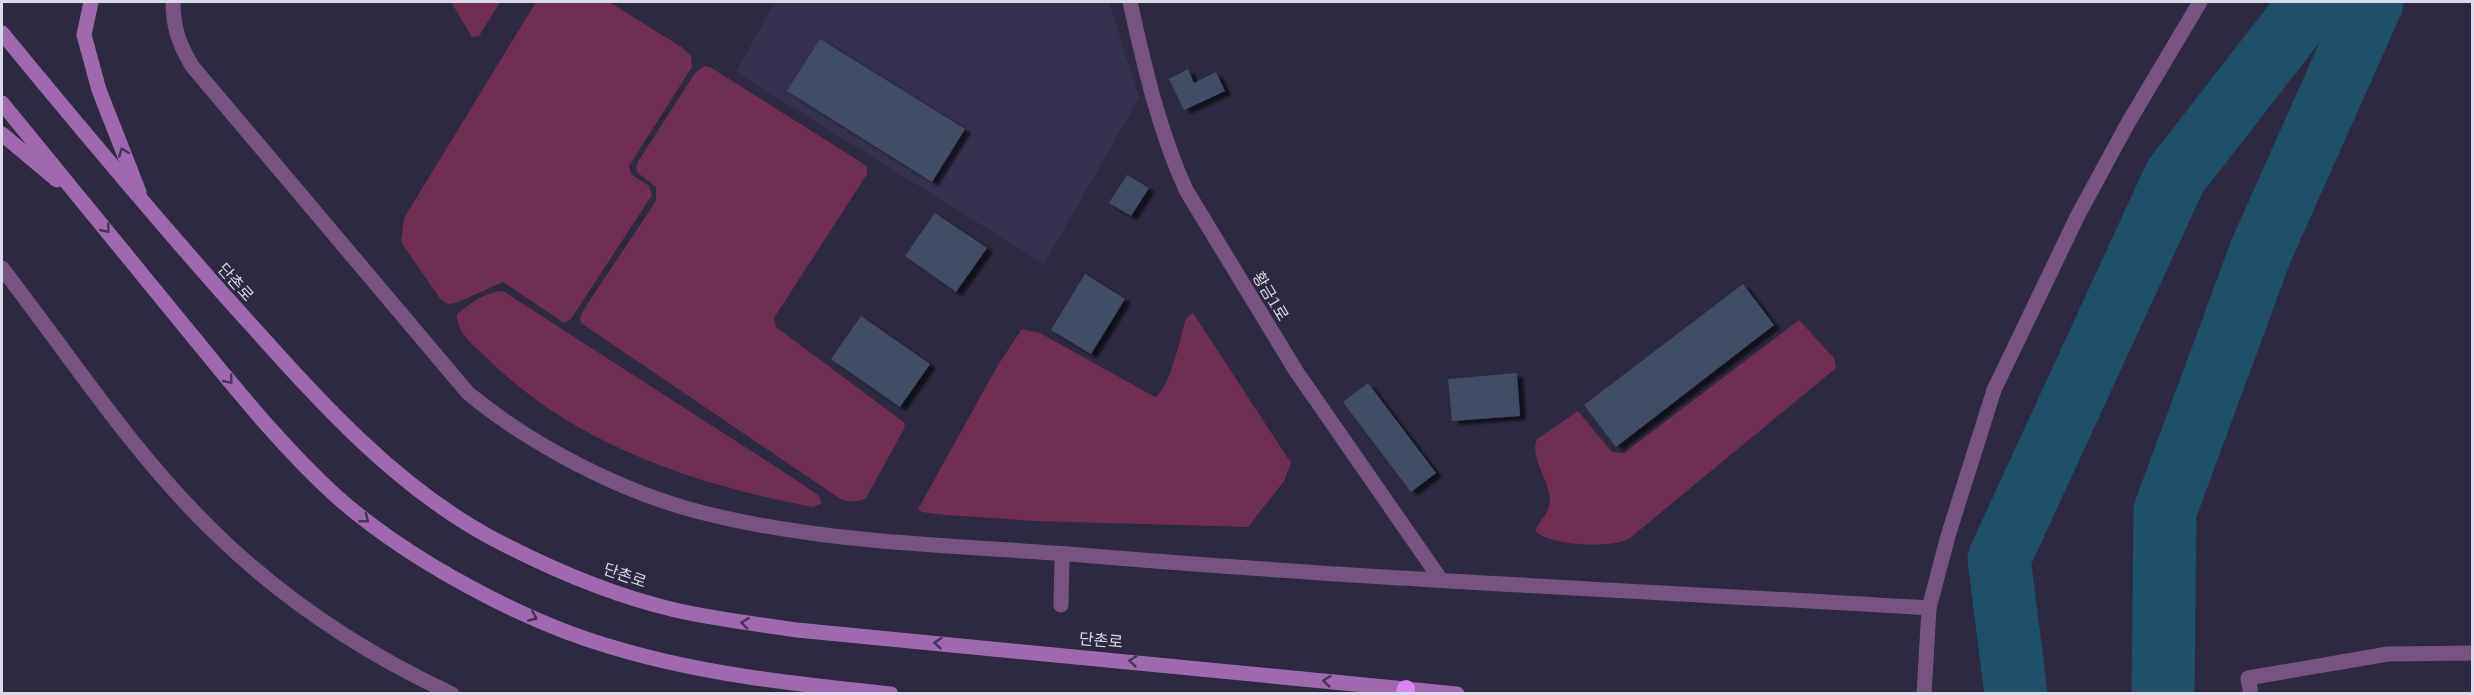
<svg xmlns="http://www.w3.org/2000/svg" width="2474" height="695" font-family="'IBM Plex Serif','Noto Sans KR',serif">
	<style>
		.built { fill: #35304e }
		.green { fill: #6e2f52 }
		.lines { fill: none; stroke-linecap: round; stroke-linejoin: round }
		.river { stroke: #1e5068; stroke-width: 63 }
		.building { fill: #414e65; filter: url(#shadow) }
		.service { stroke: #76547f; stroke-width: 15 }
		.secondary { stroke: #9e69ad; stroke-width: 15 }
		.motorway { stroke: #da85f0; stroke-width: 18 }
		.oneway { stroke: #443656 }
		.labels { text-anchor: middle; stroke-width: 6; stroke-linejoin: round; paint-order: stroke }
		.street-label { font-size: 16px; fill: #dbdae9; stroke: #2d2940 }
	</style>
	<defs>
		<filter id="shadow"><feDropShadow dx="6" dy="4" stdDeviation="1.5" flood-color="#0009"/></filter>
	</defs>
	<rect width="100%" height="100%" fill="#2d2940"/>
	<path class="built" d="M775,2H1109L1139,98L1044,264L736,72Z"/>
	<g class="green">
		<path d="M451,2H500L479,36L472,37Z"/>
		<path d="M536,2H609L683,48L691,56L692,67L629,166L631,174L649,186L652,195L571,319L564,323L503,282L456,303L448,304L441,300L401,242L404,218Z"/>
		<path d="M704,66L710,67L867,166V174L774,318L776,327L905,423L904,429L866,498C856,503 848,503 839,498L581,323L580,317L586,306L656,201V187L638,173L636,167L639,160L695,73Z"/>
		<path d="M503,291L793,478L818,495L822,503L813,507C695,485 572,444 486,357C473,345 456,332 457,314C470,303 486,292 503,291Z"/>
		<path d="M1193,313L1291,463L1284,481L1248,527L1035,521L945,515L922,512L918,509L998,365L1022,329L1040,333L1155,397C1170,389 1181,335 1186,318Z"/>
		<path d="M1799,320L1834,358L1836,368L1630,538C1613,549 1550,546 1535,531C1539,521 1549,513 1550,502C1551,482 1529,458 1537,439L1578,411L1612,452L1624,453Z"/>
	</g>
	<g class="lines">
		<g class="river">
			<path d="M2016,694L1999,559L2175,177L2311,2"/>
			<path d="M2163,694L2165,511L2261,251L2372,2"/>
		</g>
	</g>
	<g class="building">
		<path d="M820,39L965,129L932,182L787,91Z"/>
		<path d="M1188,69L1194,83L1216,72L1225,91L1184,110L1169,79Z"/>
		<path d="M1127,175L1149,188L1131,216L1109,203Z"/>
		<path d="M935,213L987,248L956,292L905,256Z"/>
		<path d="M1085,274L1125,299L1091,354L1051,330Z"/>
		<path d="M1743,284L1774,325L1616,447L1584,405Z"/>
		<path d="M861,316L930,364L900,407L831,359Z"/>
		<path d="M1517,373L1520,416L1452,421L1448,379Z"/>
		<path d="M1368,383L1436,473L1411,492L1343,402Z"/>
	</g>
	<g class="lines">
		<g class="service">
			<path d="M173,2C173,27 179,44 192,66L468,393C531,445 621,492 700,512C824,544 955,545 1081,555C1363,579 1646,591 1929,608"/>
			<path d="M1130,2C1144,65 1159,131 1186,190L1296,371L1441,580"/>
			<path d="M2,268C70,356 132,452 212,530C281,598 364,653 452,694"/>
			<path d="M1061,605L1062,554"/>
			<path d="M1924,694L1929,608L1948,536L1994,390L2078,215L2128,123L2200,2"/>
			<path d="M2251,694L2248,678L2388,654L2472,653"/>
		</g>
		<g class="secondary">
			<path d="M91,2L84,35L99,90L139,192"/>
			<path d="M2,33C81,129 160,224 243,316C317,398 390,482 488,536C546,567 611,595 675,610C715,619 756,624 797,630L1457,694"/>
			<path d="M2,103C65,179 127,256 190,333C236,389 282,447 336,496C407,559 523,622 615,648C705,675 797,684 891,694"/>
			<path d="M2,134L57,180"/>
		</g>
		<path class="motorway" d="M1405,694L1406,689"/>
	</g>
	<defs><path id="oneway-chevron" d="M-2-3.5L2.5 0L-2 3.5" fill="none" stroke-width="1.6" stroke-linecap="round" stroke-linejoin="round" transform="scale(1.5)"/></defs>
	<g class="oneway">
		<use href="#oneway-chevron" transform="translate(123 152) rotate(-111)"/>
		<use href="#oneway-chevron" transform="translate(106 229) rotate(51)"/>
		<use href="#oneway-chevron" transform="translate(229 380) rotate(51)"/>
		<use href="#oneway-chevron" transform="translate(365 519) rotate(38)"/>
		<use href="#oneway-chevron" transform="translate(533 617) rotate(23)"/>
		<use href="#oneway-chevron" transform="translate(745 623) rotate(-172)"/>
		<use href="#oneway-chevron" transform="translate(938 643) rotate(-175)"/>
		<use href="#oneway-chevron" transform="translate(1133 661) rotate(-175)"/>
		<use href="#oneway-chevron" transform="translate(1327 681) rotate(-174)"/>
	</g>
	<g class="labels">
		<g class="street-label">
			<text transform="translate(236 282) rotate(48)" y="6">단촌로</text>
			<text transform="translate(1271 296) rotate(59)" y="6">황금1로</text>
			<text transform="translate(625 575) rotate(19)" y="6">단촌로</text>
			<text transform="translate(1101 640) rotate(5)" y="6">단촌로</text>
		</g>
	</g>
	<rect width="2474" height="695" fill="none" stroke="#dbdae9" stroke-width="6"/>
</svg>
